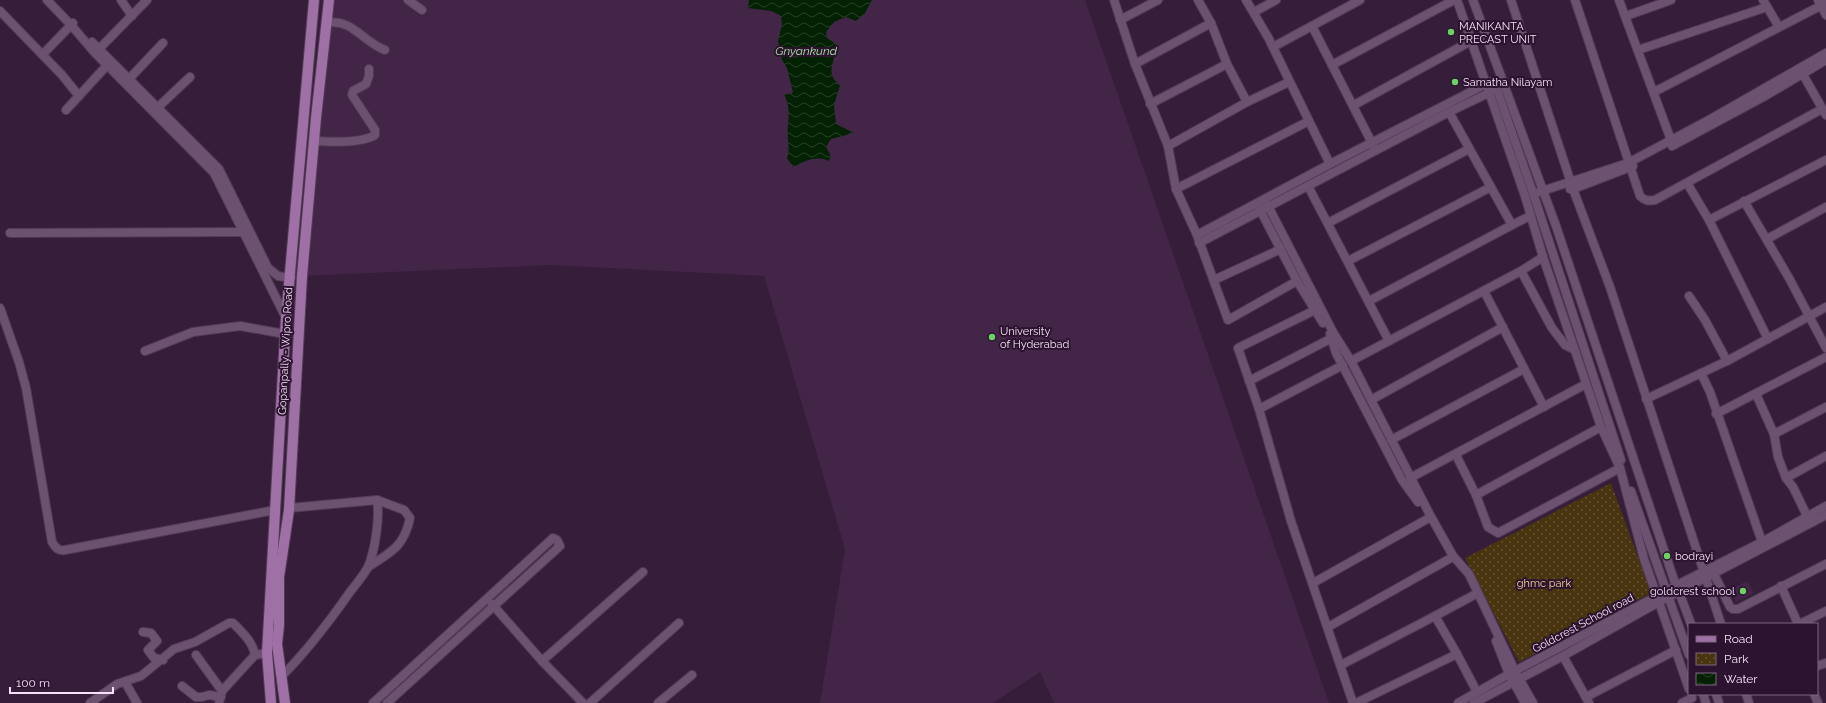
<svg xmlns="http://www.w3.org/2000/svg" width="1826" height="703" font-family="Raleway,sans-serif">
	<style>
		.built { fill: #432548 }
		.park { fill: url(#park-dots) }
		.water { fill: url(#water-waves) }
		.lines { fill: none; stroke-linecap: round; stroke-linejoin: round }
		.minor-casing { stroke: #513b53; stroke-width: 10 }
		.major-casing { stroke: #513b53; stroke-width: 12 }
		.minor { stroke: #6d5171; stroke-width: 8 }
		.major { stroke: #9f70a6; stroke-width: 10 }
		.poi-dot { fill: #6bd363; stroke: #2c132f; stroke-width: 1.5 }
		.labels { text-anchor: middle; stroke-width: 4; stroke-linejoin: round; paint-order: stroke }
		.poi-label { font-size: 11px; fill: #f4e3f6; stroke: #2c132f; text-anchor: start }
		.street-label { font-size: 11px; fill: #f4e3f6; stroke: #2c132f }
		.park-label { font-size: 11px; fill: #f9d696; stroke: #2c132f }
		.water-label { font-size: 12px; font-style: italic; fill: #a6e4a0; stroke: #2c132f }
	</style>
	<defs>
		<pattern id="park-dots" width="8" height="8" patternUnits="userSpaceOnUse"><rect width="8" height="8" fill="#483510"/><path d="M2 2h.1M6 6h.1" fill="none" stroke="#635233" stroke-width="1.8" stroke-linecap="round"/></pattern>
		<pattern id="water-waves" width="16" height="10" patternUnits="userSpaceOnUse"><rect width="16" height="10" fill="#032103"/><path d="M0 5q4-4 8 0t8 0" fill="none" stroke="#284128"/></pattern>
	</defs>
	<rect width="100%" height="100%" fill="#361d3a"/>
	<g class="built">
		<path d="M327,0H1085L1329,703H1054L1040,672L993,703H820L845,549L764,276L551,265L302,276Z"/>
		<path d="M1748,582L1754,593L1736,602L1731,590L1743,583Z"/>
	</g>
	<path class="park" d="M1611,483L1651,593L1519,662L1465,558Z"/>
	<path class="water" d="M749,0H872L865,13L856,21L846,17L834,22L826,32L827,38L836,44C837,60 823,73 840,85L834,105L836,124L854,133L831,139L826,147L831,156L829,161C816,155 805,161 793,167L787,158C790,149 788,147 788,139C786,120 793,114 784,94H791L793,92L787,68L782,60L778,41L782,25L781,16L771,11L748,8Z"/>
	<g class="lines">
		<g class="minor-casing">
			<g id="minor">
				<path d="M47,0L71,25L95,53L214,173L286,318"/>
				<path d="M121,0L132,16"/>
				<path d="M408,0L422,10"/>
				<path d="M1114,0L1135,64L1168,146L1176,189L1197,235L1228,320L1297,281"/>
				<path d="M1198,0L1211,23L1227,64L1247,102"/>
				<path d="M1246,0L1269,39L1330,164"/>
				<path d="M1457,0L1525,196L1543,257L1601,427L1620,468L1644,559L1689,689"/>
				<path d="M1473,0L1556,226L1676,586"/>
				<path d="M1511,0L1573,189L1610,287L1721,624"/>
				<path d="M1575,0L1640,196C1645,201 1648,201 1655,200L1822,109"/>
				<path d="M1619,0L1671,140"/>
				<path d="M1763,0L1779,27"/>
				<path d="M1818,0L1826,15"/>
				<path d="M0,11L62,75L79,96"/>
				<path d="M1256,11L1276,0"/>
				<path d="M1626,16L1671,0"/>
				<path d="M1120,20L1158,0"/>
				<path d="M326,23C352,18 363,42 385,50"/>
				<path d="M1312,26L1374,147"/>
				<path d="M92,42L219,169L268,268L278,276L291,278"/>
				<path d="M1273,47L1360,0"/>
				<path d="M99,49L147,0"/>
				<path d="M1638,50L1767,7"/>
				<path d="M43,54L73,23"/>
				<path d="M1135,64L1211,23"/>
				<path d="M1332,65L1454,0"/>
				<path d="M1801,71L1826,115"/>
				<path d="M129,79L163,43"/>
				<path d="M1494,81L1533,193L1621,460"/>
				<path d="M1654,92L1826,3"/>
				<path d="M1150,104L1227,64"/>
				<path d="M1354,105L1471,41"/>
				<path d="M66,110L110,62"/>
				<path d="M154,111L190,77"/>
				<path d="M315,141C330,142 362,143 375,135V130L352,95L353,91L366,84L369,76V69"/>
				<path d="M1168,146L1247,102L1289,82"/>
				<path d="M1672,146L1765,96L1826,60"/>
				<path d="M1687,183L1709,220L1768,339"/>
				<path d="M1308,186L1389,341"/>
				<path d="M1176,189L1309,121"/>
				<path d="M1570,189H1573L1633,166"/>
				<path d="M1539,192L1628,163L1707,121L1826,53"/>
				<path d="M1265,200L1334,334L1351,361L1430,515L1453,556L1469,574L1515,671L1533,703"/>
				<path d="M1744,201L1789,278L1826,348"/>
				<path d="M1257,204L1297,281L1323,323"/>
				<path d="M1709,220L1826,160"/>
				<path d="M1328,223L1469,149"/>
				<path d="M1512,225L1530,216"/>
				<path d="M10,233L245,232"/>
				<path d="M1197,235L1330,164L1490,82"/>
				<path d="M1767,239L1826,207"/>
				<path d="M1199,243L1449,112L1493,91"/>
				<path d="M1348,261L1491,187"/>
				<path d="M1521,271L1552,328L1565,345L1575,350"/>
				<path d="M1214,280L1281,249"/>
				<path d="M1484,291L1544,407"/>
				<path d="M1689,296L1705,320L1727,361"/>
				<path d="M1369,301L1512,225L1449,112"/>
				<path d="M0,308L19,362L26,388L52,542C56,548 58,551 65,550L275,510"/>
				<path d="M1315,310L1238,348L1259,409L1291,521L1353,703"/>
				<path d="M1330,334L1336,353L1402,480L1418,502"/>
				<path d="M145,351L193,332L240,326L285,334"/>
				<path d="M1351,361L1521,271L1543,257"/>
				<path d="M1701,373L1710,392L1762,542"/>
				<path d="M1249,381L1332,338"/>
				<path d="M1756,394L1774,434L1778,457L1786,478L1793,487L1810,522"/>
				<path d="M1646,399L1727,361L1826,307"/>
				<path d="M1371,400L1503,327"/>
				<path d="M1259,409L1343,365"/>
				<path d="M1716,414L1826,357"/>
				<path d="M1774,434L1826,407"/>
				<path d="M1391,440L1524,369"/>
				<path d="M1456,455L1476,495L1488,527L1498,533L1620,468"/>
				<path d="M1410,478L1586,384"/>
				<path d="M1786,478L1826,456"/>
				<path d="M1631,491L1689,655"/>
				<path d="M1476,495L1601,427"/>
				<path d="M368,567C391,552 404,547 410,518L404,510L377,500"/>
				<path d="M1714,574L1730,607L1733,609H1738L1826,564"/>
				<path d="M1313,583L1429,518"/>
				<path d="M1781,586L1798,624"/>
				<path d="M1673,587L1762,542L1826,506"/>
				<path d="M1679,592L1691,624"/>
				<path d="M492,604L542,661L583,703"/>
				<path d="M1435,616L1476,594"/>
				<path d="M1800,624L1826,611"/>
				<path d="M1328,627L1451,558"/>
				<path d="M143,632L151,633L157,641L148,650L154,658L163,660"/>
				<path d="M1496,641L1509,674L1525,703"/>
				<path d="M196,655L222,691"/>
				<path d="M1563,656L1589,703"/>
				<path d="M542,661L643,572"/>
				<path d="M1341,665L1435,616L1457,654L1477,692"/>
				<path d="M1817,666L1826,663"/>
				<path d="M281,677C307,651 329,622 350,592C356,584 364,575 368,567C375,551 380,517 377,500L289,508"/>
				<path d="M125,682L137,703"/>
				<path d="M182,686L196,697H202L209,695L221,697"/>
				<path d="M1703,694L1706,703"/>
				<path d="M1716,694L1719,703"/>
				<path d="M1746,694L1749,703"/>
				<path d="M1814,694L1818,703"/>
				<path d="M1586,697L1676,650"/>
				<path d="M90,703L117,684L141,676L174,649L195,642L229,623H233C242,632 253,642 255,655"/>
				<path d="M219,703L222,691L255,655L267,653"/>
				<path d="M373,703L553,538L557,540L560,546L387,703"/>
				<path d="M590,703L679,623"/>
				<path d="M658,703L692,675"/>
				<path d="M1356,703L1457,654"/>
				<path d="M1458,703L1509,674L1661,594"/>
				<path d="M1474,703L1563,656L1659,602L1826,515"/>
				<path d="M1682,703L1692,698"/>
			</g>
		</g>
		<g class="major-casing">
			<g id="major">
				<path d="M271,703L267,653L286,318L314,0"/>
				<path d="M285,703L277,644L279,625V577L289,510L302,276L316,118L329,0"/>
			</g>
		</g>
		<use href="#minor" class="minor"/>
		<use href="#major" class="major"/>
	</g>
	<g class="poi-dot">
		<circle cx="1451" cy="32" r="4"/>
		<circle cx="1455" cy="82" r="4"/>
		<circle cx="992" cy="337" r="4"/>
		<circle cx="1667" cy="556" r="4"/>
		<circle cx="1743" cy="591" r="4"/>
	</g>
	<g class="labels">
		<g class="poi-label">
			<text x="1459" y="30">MANIKANTA<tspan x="1459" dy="13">PRECAST UNIT</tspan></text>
			<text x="1463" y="86">Samatha Nilayam</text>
			<text x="1000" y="335">University<tspan x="1000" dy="13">of Hyderabad</tspan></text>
			<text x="1675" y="560">bodrayi</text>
			<text x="1735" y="595" text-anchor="end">goldcrest school</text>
		</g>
		<g class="street-label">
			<text transform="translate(285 351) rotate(-87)" y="4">Gopanpally - Wipro Road</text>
			<text transform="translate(1583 623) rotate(-28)" y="4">Goldcrest School road</text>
		</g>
		<g class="park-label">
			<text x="1544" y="587">ghmc park</text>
		</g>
		<g class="water-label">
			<text x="806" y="55">Gnyankund</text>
		</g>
	</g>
	<rect x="1688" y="623" width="130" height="72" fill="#2c132f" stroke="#7c667f"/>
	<rect x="1696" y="636" width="20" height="6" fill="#9f70a6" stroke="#7c667f"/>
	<text x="1724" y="643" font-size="12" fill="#f4e3f6">Road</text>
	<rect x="1696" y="653" width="20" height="12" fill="url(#park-dots)" stroke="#7c667f"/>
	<text x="1724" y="663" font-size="12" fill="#f4e3f6">Park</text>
	<rect x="1696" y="673" width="20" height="12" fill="url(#water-waves)" stroke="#7c667f"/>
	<text x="1724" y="683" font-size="12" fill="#f4e3f6">Water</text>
	<path d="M10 687v6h103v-6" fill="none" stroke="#f4e3f6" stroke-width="2"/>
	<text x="16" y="687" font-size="12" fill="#f4e3f6" stroke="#2c132f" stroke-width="3" paint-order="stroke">100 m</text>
</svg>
